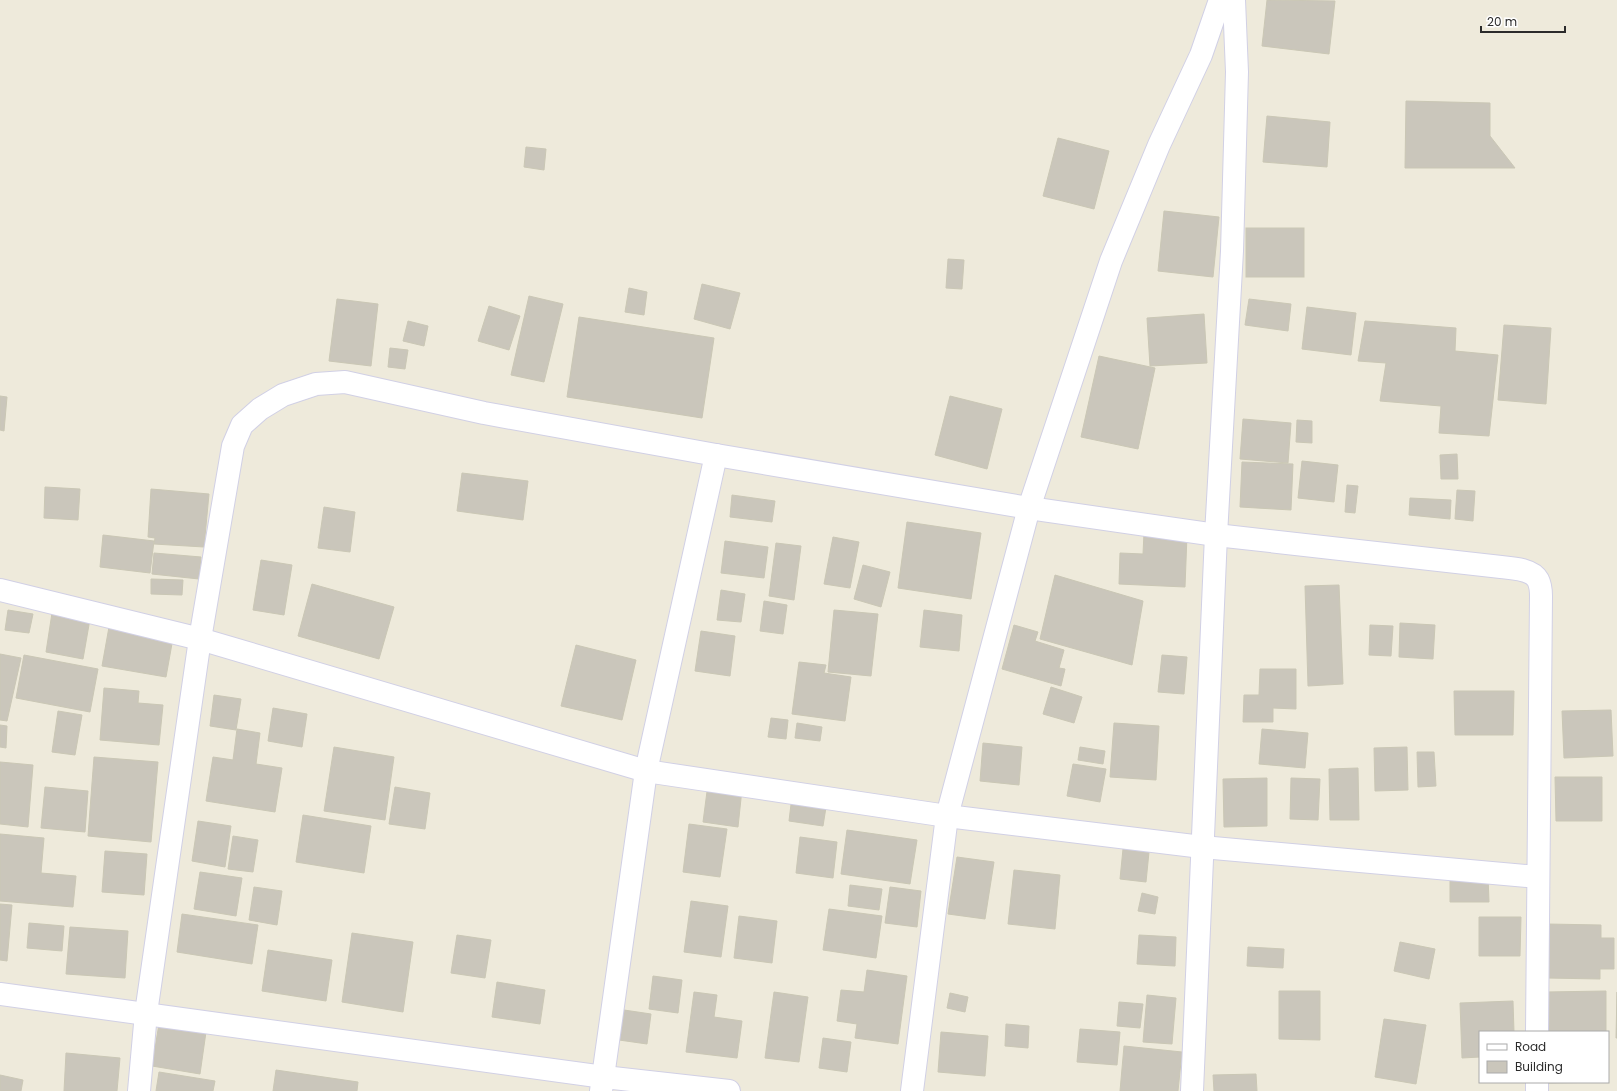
<svg xmlns="http://www.w3.org/2000/svg" width="1617" height="1091" font-family="Poppins,sans-serif">
	<style>
		.building { fill: #cac6bb; stroke: #cac7b5 }
		.lines { fill: none; stroke-linecap: round; stroke-linejoin: round }
		.minor-casing { stroke: #d1d0e5; stroke-width: 24 }
		.minor { stroke: #fff; stroke-width: 22 }
	</style>
	<rect width="100%" height="100%" fill="#eeeadb"/>
	<g class="building">
		<path d="M1267,0L1335,1L1329,54L1262,46Z"/>
		<path d="M1406,101L1490,103V136L1515,168H1405Z"/>
		<path d="M1267,116L1330,122L1327,167L1263,162Z"/>
		<path d="M1058,138L1109,151L1094,209L1043,196Z"/>
		<path d="M526,147L546,149L544,170L524,167Z"/>
		<path d="M1164,211L1219,217L1213,277L1158,271Z"/>
		<rect x="1246" y="228" width="58" height="49"/>
		<path d="M948,259L964,260L962,289L946,288Z"/>
		<path d="M702,284L740,293L730,329L694,319Z"/>
		<path d="M629,288L647,292L644,315L625,312Z"/>
		<path d="M529,296L563,304L544,382L511,375Z"/>
		<path d="M337,299L378,304L371,366L329,361Z"/>
		<path d="M1249,299L1291,304L1288,331L1245,325Z"/>
		<path d="M489,306L520,316L509,350L478,341Z"/>
		<path d="M1307,307L1356,313L1351,355L1302,349Z"/>
		<path d="M1204,314L1207,363L1150,366L1147,318Z"/>
		<path d="M579,317L714,338L702,418L567,397Z"/>
		<path d="M408,321L428,326L424,346L403,341Z"/>
		<path d="M1365,321L1456,328L1455,351L1498,355L1489,436L1439,433L1441,406L1380,401L1386,363L1358,361Z"/>
		<path d="M1504,325L1551,328L1546,404L1498,400Z"/>
		<path d="M390,348L408,350L405,369L388,367Z"/>
		<path d="M1099,356L1155,368L1138,449L1081,437Z"/>
		<path d="M0,396L7,397L4,431L0,430Z"/>
		<path d="M950,396L1002,409L987,469L935,455Z"/>
		<path d="M1243,419L1291,423L1288,463L1240,459Z"/>
		<path d="M1297,420L1312,421V443L1296,442Z"/>
		<path d="M1457,454L1458,479H1441L1440,455Z"/>
		<path d="M1302,461L1338,465L1334,502L1298,498Z"/>
		<path d="M1242,462L1293,464L1291,510L1240,507Z"/>
		<path d="M462,473L528,481L523,520L457,511Z"/>
		<path d="M1347,485L1358,486L1355,513L1345,512Z"/>
		<path d="M45,487L80,489L78,520L44,518Z"/>
		<path d="M151,489L209,494L204,547L154,544L155,538L148,537Z"/>
		<path d="M1457,490L1475,491L1473,521L1455,519Z"/>
		<path d="M732,495L775,501L772,522L730,517Z"/>
		<path d="M1410,498L1451,500L1450,519L1409,515Z"/>
		<path d="M324,507L355,512L350,552L318,548Z"/>
		<path d="M907,522L981,533L971,599L898,588Z"/>
		<path d="M1144,533L1187,535L1185,587L1119,584L1120,553L1143,554Z"/>
		<path d="M103,535L154,541L150,573L100,567Z"/>
		<path d="M833,537L859,542L850,588L824,584Z"/>
		<path d="M725,541L768,547L764,578L721,573Z"/>
		<path d="M776,543L801,546L794,600L769,596Z"/>
		<path d="M154,553L201,557L199,579L152,574Z"/>
		<path d="M261,560L292,565L284,615L253,610Z"/>
		<path d="M863,565L890,572L881,607L854,599Z"/>
		<path d="M1055,575L1143,601L1132,665L1040,639Z"/>
		<path d="M151,579L183,580L182,595L151,594Z"/>
		<path d="M312,584L394,607L379,659L298,636Z"/>
		<path d="M1339,585L1343,684L1308,686L1305,586Z"/>
		<path d="M721,590L745,594L741,622L717,620Z"/>
		<path d="M764,601L787,605L783,634L760,631Z"/>
		<path d="M8,610L33,614L29,633L5,630Z"/>
		<path d="M834,610L878,614L871,676L828,672Z"/>
		<path d="M924,610L962,615L959,651L920,647Z"/>
		<path d="M52,613L90,619L83,659L46,652Z"/>
		<path d="M1400,623L1435,625L1433,659L1399,657Z"/>
		<path d="M1014,625L1038,632L1035,641L1064,650L1059,668L1065,669L1061,686L1002,669Z"/>
		<path d="M1370,625L1393,626L1391,656L1369,655Z"/>
		<path d="M109,627L173,638L166,677L102,666Z"/>
		<path d="M701,631L735,636L730,676L695,671Z"/>
		<path d="M576,645L636,660L622,720L561,706Z"/>
		<path d="M0,654L21,658L7,721L0,720Z"/>
		<path d="M24,655L98,669L90,712L16,698Z"/>
		<path d="M1162,655L1187,657L1184,694L1158,692Z"/>
		<path d="M799,662L826,665L824,673L851,677L845,721L792,714Z"/>
		<path d="M1260,669H1296V709L1273,708V722H1243L1244,695H1259Z"/>
		<path d="M1051,687L1082,697L1074,723L1043,714Z"/>
		<path d="M104,688L139,691L138,703L163,705L159,745L100,740Z"/>
		<path d="M1454,691H1514L1513,735H1455Z"/>
		<path d="M214,695L241,699L236,730L210,726Z"/>
		<path d="M273,708L307,714L302,747L268,741Z"/>
		<path d="M1611,710L1613,756L1564,758L1562,711Z"/>
		<path d="M58,711L82,715L75,755L52,752Z"/>
		<path d="M771,718L788,720L786,739L768,737Z"/>
		<path d="M797,723L822,727L820,741L795,738Z"/>
		<path d="M1114,723L1159,726L1156,780L1110,777Z"/>
		<path d="M0,725L7,726L6,748L0,747Z"/>
		<path d="M237,729L260,733L256,764L282,768L275,812L206,801L213,757L233,760Z"/>
		<path d="M1262,729L1308,733L1305,768L1259,764Z"/>
		<path d="M983,743L1022,747L1019,785L980,781Z"/>
		<path d="M334,747L394,757L385,820L324,811Z"/>
		<path d="M1080,747L1105,751L1103,764L1078,760Z"/>
		<path d="M1407,747L1408,790L1375,791L1374,748Z"/>
		<path d="M1417,752H1434L1436,786L1418,787Z"/>
		<path d="M94,757L158,762L151,842L88,836Z"/>
		<path d="M0,762L33,765L28,827L0,824Z"/>
		<path d="M1073,764L1106,769L1100,802L1067,796Z"/>
		<path d="M1358,768L1359,820H1330L1329,769Z"/>
		<path d="M1555,777H1602V821H1556Z"/>
		<path d="M1267,778V826L1224,827L1223,779Z"/>
		<path d="M1291,778L1320,779L1318,820L1290,819Z"/>
		<path d="M708,784L742,789L738,827L703,822Z"/>
		<path d="M45,787L88,791L85,832L41,828Z"/>
		<path d="M395,787L430,793L425,829L389,824Z"/>
		<path d="M792,796L827,801L823,826L789,821Z"/>
		<path d="M303,815L371,826L364,873L296,862Z"/>
		<path d="M198,821L231,826L225,867L192,861Z"/>
		<path d="M689,824L727,829L720,877L683,872Z"/>
		<path d="M847,830L917,840L910,884L841,874Z"/>
		<path d="M0,834L44,838L41,873L76,876L73,907L0,901Z"/>
		<path d="M233,836L258,840L253,872L228,869Z"/>
		<path d="M800,837L837,842L833,878L796,873Z"/>
		<path d="M1123,849L1149,852L1146,882L1120,879Z"/>
		<path d="M105,851L147,854L144,895L102,892Z"/>
		<path d="M957,857L994,862L985,919L948,914Z"/>
		<path d="M1014,870L1060,875L1055,929L1008,924Z"/>
		<path d="M200,872L242,878L236,916L194,909Z"/>
		<path d="M1488,876L1489,902H1450V877Z"/>
		<path d="M850,885L882,889L879,910L848,906Z"/>
		<path d="M254,887L282,891L277,925L249,920Z"/>
		<path d="M890,887L921,891L917,927L885,923Z"/>
		<path d="M1142,893L1158,897L1155,914L1138,911Z"/>
		<path d="M691,901L728,906L721,957L684,952Z"/>
		<path d="M0,904L12,905L7,961L0,960Z"/>
		<path d="M829,909L882,916L876,958L823,950Z"/>
		<path d="M182,914L258,925L252,964L177,952Z"/>
		<path d="M739,916L777,921L772,963L734,958Z"/>
		<path d="M1479,917H1521L1520,956H1479Z"/>
		<path d="M29,923L64,926L62,951L27,948Z"/>
		<path d="M1547,924L1601,925V938H1614V969H1600V979L1547,978Z"/>
		<path d="M70,927L128,931L125,978L66,974Z"/>
		<path d="M352,933L413,942L403,1012L342,1002Z"/>
		<path d="M457,935L491,940L485,978L451,973Z"/>
		<path d="M1139,935L1176,937L1175,966L1137,964Z"/>
		<path d="M1400,942L1435,949L1429,979L1394,971Z"/>
		<path d="M1248,947L1284,949L1283,968L1247,966Z"/>
		<path d="M268,950L332,960L326,1001L262,991Z"/>
		<path d="M867,970L907,976L898,1044L855,1038L857,1024L837,1021L841,990L864,992Z"/>
		<path d="M653,976L682,980L678,1013L649,1009Z"/>
		<path d="M497,982L545,990L540,1024L492,1017Z"/>
		<path d="M1279,991H1320V1040L1279,1039Z"/>
		<path d="M1606,991V1032H1546V992Z"/>
		<path d="M694,992L717,995L714,1017L742,1021L737,1058L686,1052Z"/>
		<path d="M774,992L808,997L799,1062L765,1058Z"/>
		<path d="M1617,992V1038H1616Z"/>
		<path d="M950,993L968,997L965,1012L947,1008Z"/>
		<path d="M1147,995L1176,998L1172,1044L1143,1042Z"/>
		<path d="M1513,1001L1514,1032H1480V1057L1462,1058L1460,1003Z"/>
		<path d="M1119,1002L1143,1004L1140,1028L1117,1026Z"/>
		<path d="M624,1010L651,1014L647,1044L619,1040Z"/>
		<path d="M160,1018L207,1025L200,1074L152,1066Z"/>
		<path d="M1384,1019L1426,1025L1416,1084L1375,1077Z"/>
		<path d="M1006,1024L1029,1026L1028,1048L1005,1046Z"/>
		<path d="M1080,1029L1120,1032L1117,1065L1077,1062Z"/>
		<path d="M941,1032L988,1036L985,1076L938,1072Z"/>
		<path d="M823,1038L851,1042L847,1072L819,1068Z"/>
		<path d="M1124,1046L1182,1052L1178,1091H1120Z"/>
		<path d="M66,1053L120,1058L117,1091H64Z"/>
		<path d="M276,1070L358,1082L357,1091H273Z"/>
		<path d="M159,1072L215,1081L213,1091H156Z"/>
		<path d="M1256,1074L1257,1091H1214L1213,1075Z"/>
		<path d="M0,1075L23,1080L21,1091H0Z"/>
		<path d="M1547,1082H1607L1547,1083Z"/>
	</g>
	<g class="lines">
		<g class="minor-casing">
			<g id="minor">
				<path d="M0,590L200,639L646,771L947,816L1202,847L1538,877"/>
				<path d="M0,994L604,1077L729,1091"/>
				<path d="M139,1091L146,1013L200,639L233,446L242,425L260,409L283,395L316,384L345,382L484,413L716,455L1029,508L1216,535L1501,567C1512,568 1532,569 1538,580C1540,584 1541,591 1541,596L1537,1032"/>
				<path d="M601,1091L646,771L716,455"/>
				<path d="M912,1091L947,816L1029,508L1111,261L1159,145L1201,55L1220,0"/>
				<path d="M1192,1091L1216,535L1232,251L1237,72L1234,0"/>
				<path d="M1537,1091V1082"/>
			</g>
		</g>
		<use href="#minor" class="minor"/>
	</g>
	<rect x="1479" y="1031" width="130" height="52" fill="#ffffff" stroke="#aaaaaa"/>
	<rect x="1487" y="1044" width="20" height="6" fill="#ffffff" stroke="#aaaaaa"/>
	<text x="1515" y="1051" font-size="12" fill="#2b2b2b">Road</text>
	<rect x="1487" y="1061" width="20" height="12" fill="#cac6bb" stroke="#aaaaaa"/>
	<text x="1515" y="1071" font-size="12" fill="#2b2b2b">Building</text>
	<path d="M1481 26v6h84v-6" fill="none" stroke="#2b2b2b" stroke-width="2"/>
	<text x="1487" y="26" font-size="12" fill="#2b2b2b" stroke="#ffffff" stroke-width="3" paint-order="stroke">20 m</text>
</svg>
